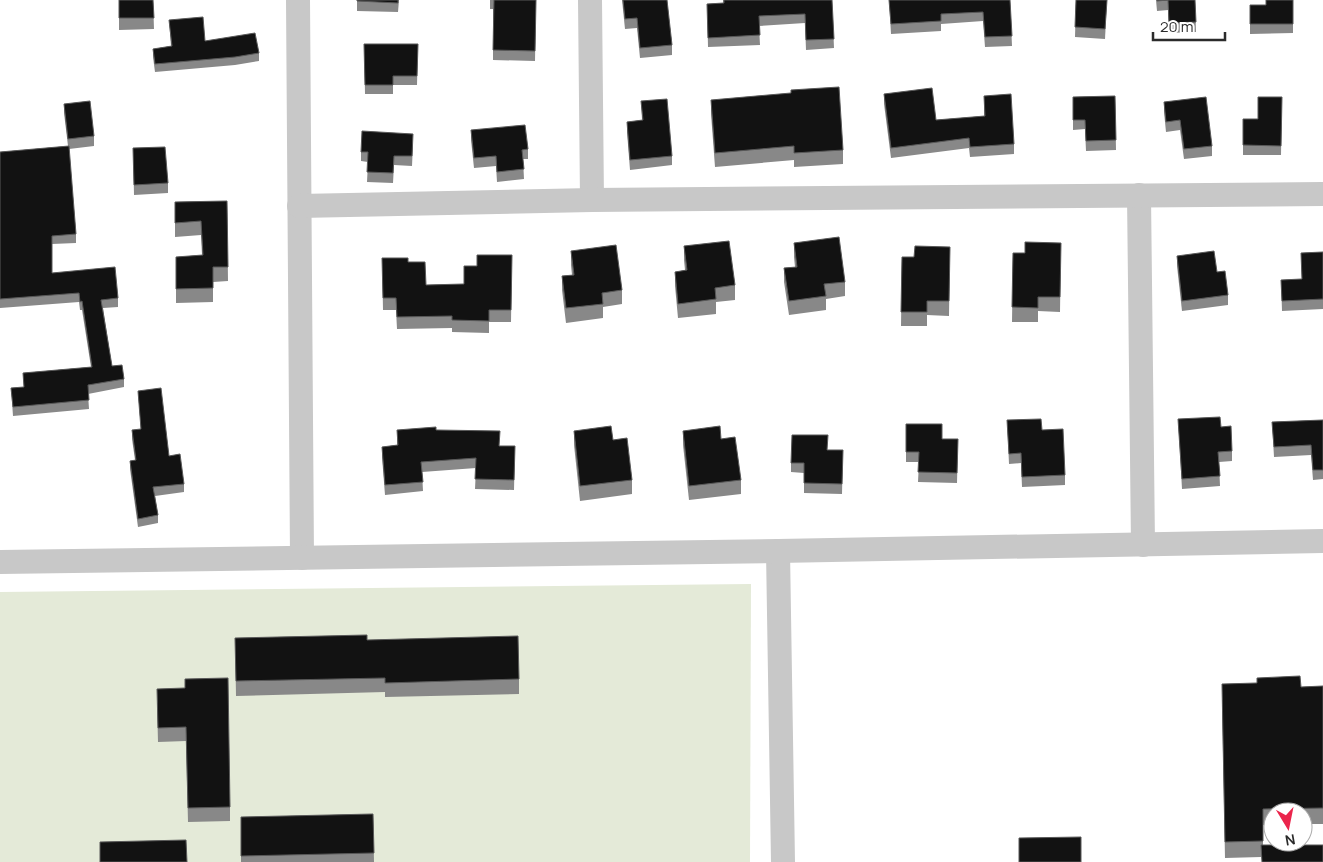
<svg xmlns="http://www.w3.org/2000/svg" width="1323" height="862" font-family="Manrope,sans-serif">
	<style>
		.green { fill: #e4ead8 }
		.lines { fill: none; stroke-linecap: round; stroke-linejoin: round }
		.minor { stroke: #c8c8c8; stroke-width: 24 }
		.wall { fill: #888 }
		.building { fill: #121212; stroke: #595959 }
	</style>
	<rect width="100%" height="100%" fill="#fff"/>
	<path class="green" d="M751,584L750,862H0V592Z"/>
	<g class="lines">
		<g class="minor">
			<path d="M298,0L302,558"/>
			<path d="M590,0L592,200"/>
			<path d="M1139,195L1143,545"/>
			<path d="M299,206L592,200L1323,194"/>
			<path d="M778,551L783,862"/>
			<path d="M0,562L778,551L1323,541"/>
		</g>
	</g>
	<g class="wall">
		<path d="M119,0H153L154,29L119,30Z"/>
		<path d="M357,0H399L398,12L357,11Z"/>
		<path d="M490,0H536L535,61L493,60V9H490Z"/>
		<path d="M622,0H667L672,45V55L640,58L637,28L625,29Z"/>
		<path d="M723,0H832L834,48L806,50L805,23L759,26L760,45L708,47L707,4L723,3Z"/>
		<path d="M889,0H1010L1012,46L985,47L983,21L941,24V31L891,34Z"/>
		<path d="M1076,0H1107L1105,39L1075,37Z"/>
		<path d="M1156,0H1195L1196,32L1169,33L1168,10L1157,11Z"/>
		<path d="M1293,0V33L1250,34V5H1266Z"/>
		<path d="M169,20L205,41L259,53V61L235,65L155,72L153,57V49L171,46Z"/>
		<path d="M364,44H418L417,85H393V94H365Z"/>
		<path d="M884,94L936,120L984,116V96L1014,144V154L970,157L969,148L891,158L884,104Z"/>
		<path d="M1115,96L1116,150L1086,151L1085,129L1073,130V97Z"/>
		<path d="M1282,97L1281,155H1243V119H1258Z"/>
		<path d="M711,100L843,150V164L794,167V160L715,167L711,114Z"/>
		<path d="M641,101L672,156V165L630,170L627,132V122L642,120Z"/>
		<path d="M1164,102L1212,146V156L1184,159L1180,130L1166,132L1164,112Z"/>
		<path d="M64,104L94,136V146L69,149L76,234V243L52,244V273L118,298V307L103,308L112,366L124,379V387L88,394L89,409L13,416L11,388L24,387L23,373L91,367L82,310H80L79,302L0,308V152L68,146L64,113Z"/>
		<path d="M471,130L528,149V159H523L524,179L497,182L496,166L474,168L471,140Z"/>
		<path d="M413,144L412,166L394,165L393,183L367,182L368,162L361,161V152Z"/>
		<path d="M133,148L168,183V193L134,195Z"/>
		<path d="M227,201L228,281L213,282V302L176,303V257L202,255L201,235L175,237V202Z"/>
		<path d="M794,243L845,282V296L826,299V310L789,315L784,282V268L795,267L794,257Z"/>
		<path d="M1061,243L1060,312L1038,311V322H1012L1013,253H1025Z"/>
		<path d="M684,246L735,285V300L716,302V314L678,318L675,286V272L685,270L684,260Z"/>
		<path d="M950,247L949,316L927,315V326H901L902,257H914Z"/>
		<path d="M571,251L622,290V304L603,307V318L566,323L562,290V276L572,275L571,265Z"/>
		<path d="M1323,252V309L1282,311L1281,280L1302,279L1301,253Z"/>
		<path d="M512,255L511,322H489V333L452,332V328L397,329L396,310H383L382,258L408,262L426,285L464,284L477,266Z"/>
		<path d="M1177,256L1217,272L1228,295V305L1182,311L1177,266Z"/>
		<path d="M138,391L169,456L184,484V492L155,496L158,515V523L138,527L130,469V461L135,460L132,439V430H141Z"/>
		<path d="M1178,419L1221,427L1232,451V461L1219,462L1220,486L1182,489Z"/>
		<path d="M1007,420L1042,430L1065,475V485L1022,487L1021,463L1009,464Z"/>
		<path d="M1323,420V479L1313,480L1311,455L1274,457L1272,422Z"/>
		<path d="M906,424L942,439H958L957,483L918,482L919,462H906Z"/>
		<path d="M397,430H436L500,446H515L514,490L475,489L476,468L422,472L423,491L385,495L382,457V447L397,445Z"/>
		<path d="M574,431L613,440L632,480V494L580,501L574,445Z"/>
		<path d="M683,431L721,439L741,480V494L689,500L683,445Z"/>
		<path d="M828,450H843L842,494L804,493V473L791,472V463Z"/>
		<path d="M235,638L367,640L519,679V694L385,697V692L236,696Z"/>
		<path d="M1323,686V824H1303V812H1273V825H1263V845L1261,857L1225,858L1222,700L1301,687Z"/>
		<path d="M185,688L230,807V821L188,822L186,741L158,742L157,703Z"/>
		<path d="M373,814L374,862H241V817Z"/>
	</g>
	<g class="building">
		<path d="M119,0H153L154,18H119Z"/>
		<path d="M357,0H398V3L357,1Z"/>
		<path d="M494,0H536L535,51L493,50Z"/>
		<path d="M623,0H667L672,45L640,48L637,18L625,19Z"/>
		<path d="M724,0H832L834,39L806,40L805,14L759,16L760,35L708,38L707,4L724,3Z"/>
		<path d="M889,0H1010L1012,36L985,37L983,12L941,14V21L891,24Z"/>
		<path d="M1076,0H1107L1105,29L1075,27Z"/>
		<path d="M1157,0H1195L1196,22L1169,23L1168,0L1157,1Z"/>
		<path d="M1266,0H1293V24H1250V5H1266Z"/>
		<path d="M203,17L205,41L255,33L259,53L235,57L155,64L153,49L172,46L169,20Z"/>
		<path d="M364,44H418L417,76H393V85H365Z"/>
		<path d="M839,87L843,150L794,153V146L715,153L711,100L791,93V90Z"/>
		<path d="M932,88L936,120L985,116L984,96L1011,94L1014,144L970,147L969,138L891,148L884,94Z"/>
		<path d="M1115,96L1116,140L1086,141L1085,120H1073V97Z"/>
		<path d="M1206,97L1212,146L1184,149L1180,120L1166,122L1164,102Z"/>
		<path d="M1258,97H1282L1281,146L1243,145V119H1258Z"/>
		<path d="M667,99L672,156L630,160L627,122L643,120L641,101Z"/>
		<path d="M90,101L94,136L68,139L64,104Z"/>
		<path d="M525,125L528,149L522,150L524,169L497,172L496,156L474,158L471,130Z"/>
		<path d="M362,131L413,134L412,156H394L393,173L367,172L368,152H361Z"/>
		<path d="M69,146L76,234L52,236V273L115,267L118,298L101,300L112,366L122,365L124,379L88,385L89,400L13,407L11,388L24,387L23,373L92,367L82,301L80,302L79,293L0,299V152Z"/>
		<path d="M165,147L168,183L134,185L133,148Z"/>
		<path d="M227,201L228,267H213V288L176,289V257L203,255L201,221L175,223V202Z"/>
		<path d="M839,237L845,282L824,284L826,296L789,301L784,268L797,267L794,243Z"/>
		<path d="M729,241L735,285L715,288L716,299L678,304L675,272L687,270L684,246Z"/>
		<path d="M1025,242L1061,243L1060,297H1038V308L1012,307L1013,253H1025Z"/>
		<path d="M616,245L622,290L602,293L603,304L566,308L562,276L574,275L571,251Z"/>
		<path d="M915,246L950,247L949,301H927V312H901L902,257H914Z"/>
		<path d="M1214,251L1217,272L1225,271L1228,295L1182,301L1177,256Z"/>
		<path d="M1323,252V299L1282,301L1281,280L1302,279L1301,253Z"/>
		<path d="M477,255H512L511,310H489V321L452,320V316L397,317L396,298H383L382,258H408V262H425L426,285L464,284V266H477Z"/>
		<path d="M161,388L169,456L180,454L184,484L153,487L158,515L138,519L130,461L136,460L132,430L141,429L138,391Z"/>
		<path d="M1220,417L1221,427L1231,426L1232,451L1218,452L1220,476L1182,479L1178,419Z"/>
		<path d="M1041,419L1042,430L1063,429L1065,475L1022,477L1021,453L1009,454L1007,420Z"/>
		<path d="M1323,420V470H1313L1311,445L1274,447L1272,422Z"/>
		<path d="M906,424H942V439H958L957,473L918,472L919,452H906Z"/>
		<path d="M611,426L613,440L627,438L632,480L580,486L574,431Z"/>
		<path d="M720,426L721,439L735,437L741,480L689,486L683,431Z"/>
		<path d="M436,427V430L500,431L499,446H515L514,480L475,479L476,458L421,462L423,482L385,485L382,447L398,445L397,430Z"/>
		<path d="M792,435H828L827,450H843L842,484L804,483V463H791Z"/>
		<path d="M367,635V640L518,636L519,679L385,683V678L236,681L235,638Z"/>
		<path d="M1300,676L1301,687L1323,686V808L1263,809V841L1225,842L1222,684L1257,683V678Z"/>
		<path d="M228,678L230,807L188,808L186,727L158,728L157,689L185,688V679Z"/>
		<path d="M373,814L374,853L241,856V817Z"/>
		<path d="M1081,837V862H1019V838Z"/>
		<path d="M186,840L187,862H100V842Z"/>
		<path d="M1261,845H1323V862H1262Z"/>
	</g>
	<g transform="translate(1288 827) rotate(170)"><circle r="24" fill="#ffffff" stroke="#aaaaaa"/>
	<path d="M0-4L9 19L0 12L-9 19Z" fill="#eb254c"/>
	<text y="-8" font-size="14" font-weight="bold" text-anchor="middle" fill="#2b2b2b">N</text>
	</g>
	<path d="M1153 32v8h72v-8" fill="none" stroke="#2b2b2b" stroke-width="2.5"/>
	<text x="1160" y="32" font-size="15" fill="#2b2b2b" stroke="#ffffff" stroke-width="4" paint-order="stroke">20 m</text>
</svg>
